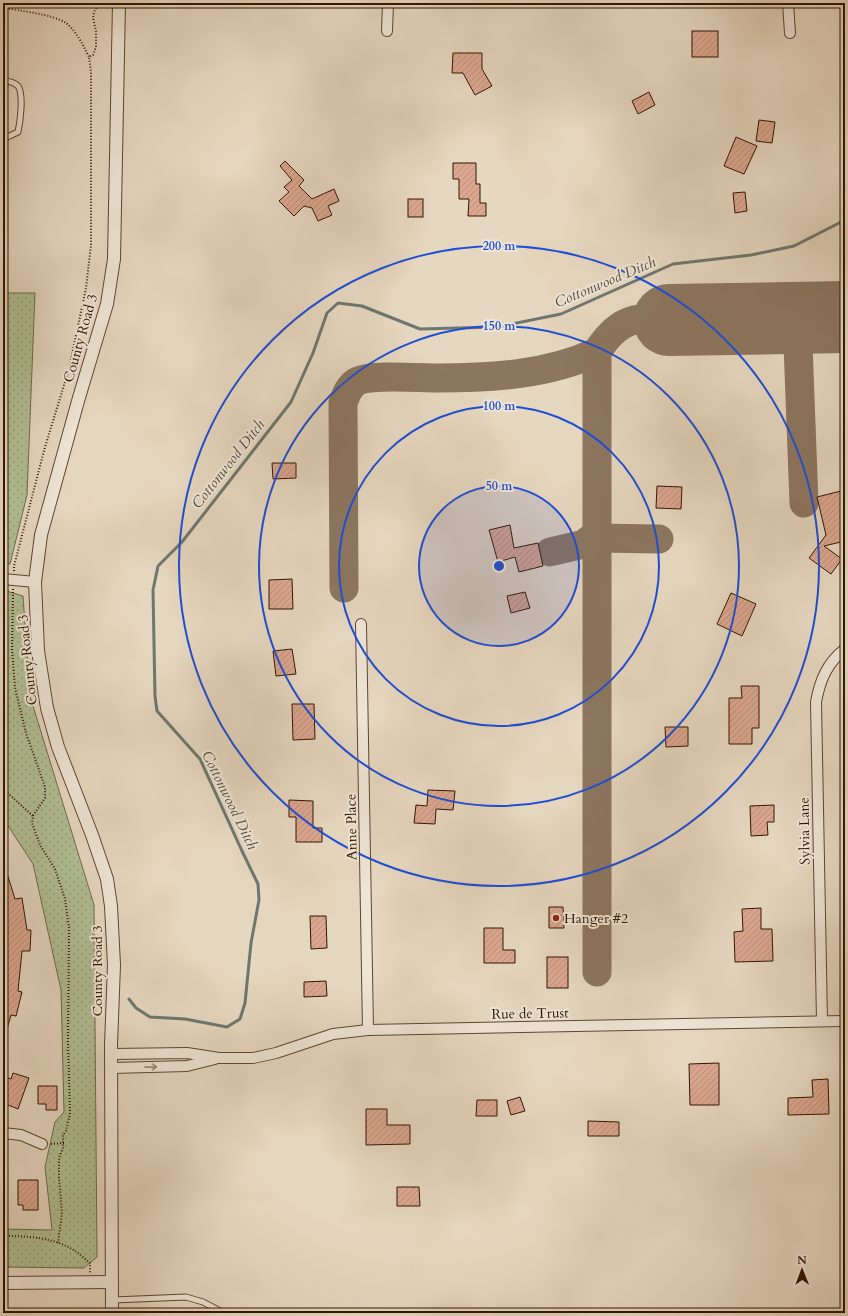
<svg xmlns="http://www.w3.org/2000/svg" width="848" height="1316" font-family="Cardo,serif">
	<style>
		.park { fill: url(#park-dots); stroke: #716a4a }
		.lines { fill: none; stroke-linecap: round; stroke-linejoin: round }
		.stream { stroke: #6e776f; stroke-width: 3 }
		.taxiway { stroke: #8c7660; stroke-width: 29 }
		.runway { stroke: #8c7660; stroke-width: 72 }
		.building { fill: url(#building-hatch); stroke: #311600 }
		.service-casing { stroke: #5e4630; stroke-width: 7 }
		.minor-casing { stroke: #5e4630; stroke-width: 12 }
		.tertiary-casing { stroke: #5e4630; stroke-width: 14 }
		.path { stroke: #311600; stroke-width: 2; stroke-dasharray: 1 2; stroke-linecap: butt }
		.service { stroke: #efe5d6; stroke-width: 5 }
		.minor { stroke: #efe5d6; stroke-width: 10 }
		.tertiary { stroke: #efe5d6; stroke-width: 12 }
		.oneway { stroke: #9a8876 }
		.ring { fill: none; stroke: #1d4ed8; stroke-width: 2 }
		.poi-dot { fill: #8f2418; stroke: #efe5d6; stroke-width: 1.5 }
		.labels { text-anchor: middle; stroke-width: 4; stroke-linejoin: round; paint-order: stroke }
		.street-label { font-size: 14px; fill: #311600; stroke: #efe5d6 }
		.poi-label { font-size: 14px; fill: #311600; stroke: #efe5d6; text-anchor: start }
		.water-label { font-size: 15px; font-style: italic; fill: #554f41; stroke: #efe5d6 }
		.centre { fill: #1d4ed8; stroke: #efe5d6; stroke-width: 2 }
		.ring-label { font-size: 12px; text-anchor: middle; font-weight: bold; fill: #1d4ed8; stroke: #efe5d6; stroke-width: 4; stroke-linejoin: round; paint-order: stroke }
	</style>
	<defs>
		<pattern id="park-dots" width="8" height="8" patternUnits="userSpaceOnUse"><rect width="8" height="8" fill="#b1bf95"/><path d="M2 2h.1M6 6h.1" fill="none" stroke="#99a37f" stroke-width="1.8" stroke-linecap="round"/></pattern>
		<pattern id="building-hatch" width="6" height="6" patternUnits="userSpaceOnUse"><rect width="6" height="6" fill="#dca791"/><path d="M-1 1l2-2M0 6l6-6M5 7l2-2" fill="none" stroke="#bd8f7b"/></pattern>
	</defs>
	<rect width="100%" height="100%" fill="#e6d7c0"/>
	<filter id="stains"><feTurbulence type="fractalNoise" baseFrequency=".005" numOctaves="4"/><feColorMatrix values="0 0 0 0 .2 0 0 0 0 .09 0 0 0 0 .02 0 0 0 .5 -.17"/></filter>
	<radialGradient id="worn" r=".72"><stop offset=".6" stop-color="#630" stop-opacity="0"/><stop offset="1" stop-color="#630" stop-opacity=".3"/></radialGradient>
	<g class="park">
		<path d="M3,293H35L27,495L10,564H3V406L7,375L3,374Z"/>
		<path d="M3,590L23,596L30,696L94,905L97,1257L84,1268L3,1267V1229L52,1230L45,1167L55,1122L64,1112L61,990L33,864L3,818Z"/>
	</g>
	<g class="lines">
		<path class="stream" d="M129,999L136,1008L150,1017L185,1019L227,1027L240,1019L245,1003L251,943L259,900L258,884L242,851L200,759L157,711L155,696L153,590L158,566L182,542L291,402L313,353L327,313L338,303L362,306L420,329L497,327L561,314L673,264L751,255L794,246L845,220"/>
		<g class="taxiway">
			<path d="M797,318L804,503"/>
			<path d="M598,538L659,539"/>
			<path d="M550,552L584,544L598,533"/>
			<path d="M344,588L343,403C346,395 349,385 358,381C373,374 418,378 436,378C491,378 547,375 597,352"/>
			<path d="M597,972V352C607,336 620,321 640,319C650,318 660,320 669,320"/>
		</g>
		<path class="runway" d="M669,320L845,317"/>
	</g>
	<g class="building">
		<rect x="692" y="31" width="26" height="26"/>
		<path d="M453,53H482V69L492,86L475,95L463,73H452Z"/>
		<path d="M649,92L655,105L638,114L632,101Z"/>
		<path d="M759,120L775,122L772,143L756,141Z"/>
		<path d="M736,137L757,146L744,174L724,166Z"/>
		<path d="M285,161L304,180L299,186L312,199L334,189L339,201L328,206L332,215L318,221L312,208L304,206L294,216L279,201L289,192L284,187L292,180L280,166Z"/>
		<path d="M453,163H476V184H480V203H486V216H468L469,199H459V179H453Z"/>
		<path d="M745,192L747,211L735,213L733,193Z"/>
		<rect x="408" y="199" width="15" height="18"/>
		<path d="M272,463H296V478L273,479Z"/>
		<path d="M657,486L682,487L681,509L656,508Z"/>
		<path d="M841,491L845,506V541L824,546L842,559L831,574L809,558L826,535L817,497Z"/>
		<path d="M510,525L514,548L538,543L543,566L519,572L515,557L498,562L489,530Z"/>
		<path d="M292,579L293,609H269V580Z"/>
		<path d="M525,592L530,608L511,613L507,596Z"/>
		<path d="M731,593L756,604L742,636L717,624Z"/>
		<path d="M292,649L296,674L276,676L273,651Z"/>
		<path d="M741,686H759V728H752V744H729V698H742Z"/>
		<path d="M292,704H314L315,739L293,740Z"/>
		<path d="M665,727H688V746L666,747Z"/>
		<path d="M428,790L455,791L453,810L436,809L435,824L414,823L416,805L427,806Z"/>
		<path d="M289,800L313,801V828H322V842H296V817H289Z"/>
		<path d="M774,805V822H767L768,835L751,836L750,806Z"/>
		<path d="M3,867H5L15,899L22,898L27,930H31L30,951H22L18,991L22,992L16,1016L11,1015L5,1036L3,1035Z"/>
		<path d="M549,907H563L564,928H549Z"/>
		<path d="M761,908V929H772L773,961L735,962L734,932L743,931L742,909Z"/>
		<path d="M310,916H326L327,948L311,949Z"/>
		<path d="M484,928H503V950H515V963H484Z"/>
		<rect x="547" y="957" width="21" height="31"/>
		<path d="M326,981L327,996L304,997V982Z"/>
		<path d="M719,1063V1105H690L689,1064Z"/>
		<path d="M13,1073L29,1078L18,1109L3,1103V1076L11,1079Z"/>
		<path d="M828,1079L829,1114L788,1115V1098L813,1097L812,1080Z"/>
		<path d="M38,1086H57V1110H46V1104H38Z"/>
		<path d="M520,1097L525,1111L511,1115L507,1101Z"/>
		<path d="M477,1100H497V1116H476Z"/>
		<path d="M366,1109H387V1125H410V1144L366,1145Z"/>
		<path d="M588,1121L619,1122V1136H588Z"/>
		<path d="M18,1180H38V1210H23V1205H18Z"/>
		<path d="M397,1187H419L420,1206H397Z"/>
	</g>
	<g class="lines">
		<g class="service-casing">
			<g id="service">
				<path d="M3,81C8,81 14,82 18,86C24,94 20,123 18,132L3,139"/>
				<path d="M113,1300L186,1297L203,1302L224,1313"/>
			</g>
		</g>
		<g class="minor-casing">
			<g id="minor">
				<path d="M788,3L790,33"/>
				<path d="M387,31L388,3"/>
				<path d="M3,579L35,582"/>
				<path d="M361,624L368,1030"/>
				<path d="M822,1021L816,702C820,680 827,663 845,649"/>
				<path d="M112,1054L187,1053L219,1058H253L276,1053L333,1034L368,1030L845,1021"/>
				<path d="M112,1068L187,1066L215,1059"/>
				<path d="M3,1133L21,1135L42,1144"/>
			</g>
		</g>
		<g class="tertiary-casing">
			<g id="tertiary">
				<path d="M3,1283L112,1282"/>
				<path d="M112,1313L111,1045L114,965L111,906L107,879L92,835L58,747L47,708L38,651L35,582L41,535L78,401L107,304L114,259L119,3"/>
			</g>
		</g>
		<g class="path">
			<path d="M3,8C18,10 55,15 66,23C77,32 83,45 89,57"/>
			<path d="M14,571V566L45,447L69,369L86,288L91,245V72L89,57L93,55L96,47V31L93,18L94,12L97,7"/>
			<path d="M13,589L12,650L15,688L26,733L45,787V798L33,816L32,823L40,845L55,869L65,899L69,928L68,1043L70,1113L66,1131L63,1135V1148L59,1158V1177L62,1214L58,1243"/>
			<path d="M3,789L33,816"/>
			<path d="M51,1144L64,1143"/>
			<path d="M3,1236C27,1236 54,1237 75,1251C80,1254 85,1259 90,1263V1273"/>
		</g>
		<use href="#service" class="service"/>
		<use href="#minor" class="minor"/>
		<use href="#tertiary" class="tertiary"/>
	</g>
	<defs><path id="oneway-shaft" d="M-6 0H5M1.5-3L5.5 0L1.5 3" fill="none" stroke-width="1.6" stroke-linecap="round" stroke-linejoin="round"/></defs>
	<use class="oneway" href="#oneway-shaft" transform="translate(151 1067) rotate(-1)"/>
	<circle cx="499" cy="566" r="80" fill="#1d4ed8" fill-opacity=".12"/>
	<g class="ring">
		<circle cx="499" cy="566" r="80"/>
		<circle cx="499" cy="566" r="160"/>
		<circle cx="499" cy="566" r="240"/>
		<circle cx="499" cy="566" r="320"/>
	</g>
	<circle class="poi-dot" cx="556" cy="918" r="4"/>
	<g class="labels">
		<g class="street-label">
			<text transform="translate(80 338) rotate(-74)" y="5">County Road 3</text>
			<text transform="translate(27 660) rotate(-96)" y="5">County Road 3</text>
			<text transform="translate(351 827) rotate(-91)" y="5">Anne Place</text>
			<text transform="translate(804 831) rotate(-91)" y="5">Sylvia Lane</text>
			<text transform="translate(97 971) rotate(-90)" y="5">County Road 3</text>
			<text transform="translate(530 1013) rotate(-1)" y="5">Rue de Trust</text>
		</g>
		<g class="poi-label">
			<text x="564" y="923">Hanger #2</text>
		</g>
		<g class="water-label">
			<text transform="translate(605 282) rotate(-23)" y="5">Cottonwood Ditch</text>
			<text transform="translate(228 464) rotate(-52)" y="5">Cottonwood Ditch</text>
			<text transform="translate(230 800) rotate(64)" y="5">Cottonwood Ditch</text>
		</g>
	</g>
	<circle cx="499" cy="566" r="6" class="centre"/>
	<g class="ring-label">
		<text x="499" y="250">200 m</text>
		<text x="499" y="330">150 m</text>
		<text x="499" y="410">100 m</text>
		<text x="499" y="490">50 m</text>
	</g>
	<rect width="848" height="1316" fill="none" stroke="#e6d7c0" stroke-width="16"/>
	<rect x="4" y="4" width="840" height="1308" fill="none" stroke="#311600" stroke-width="2"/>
	<rect x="8" y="8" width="832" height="1300" fill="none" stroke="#311600"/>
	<g transform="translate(802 1270) rotate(359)" stroke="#efe5d6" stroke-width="3" paint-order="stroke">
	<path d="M0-3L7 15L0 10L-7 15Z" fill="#311600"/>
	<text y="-6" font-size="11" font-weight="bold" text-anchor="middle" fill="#311600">N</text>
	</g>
	<rect width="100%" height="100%" filter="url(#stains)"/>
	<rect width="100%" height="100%" fill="url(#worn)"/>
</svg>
